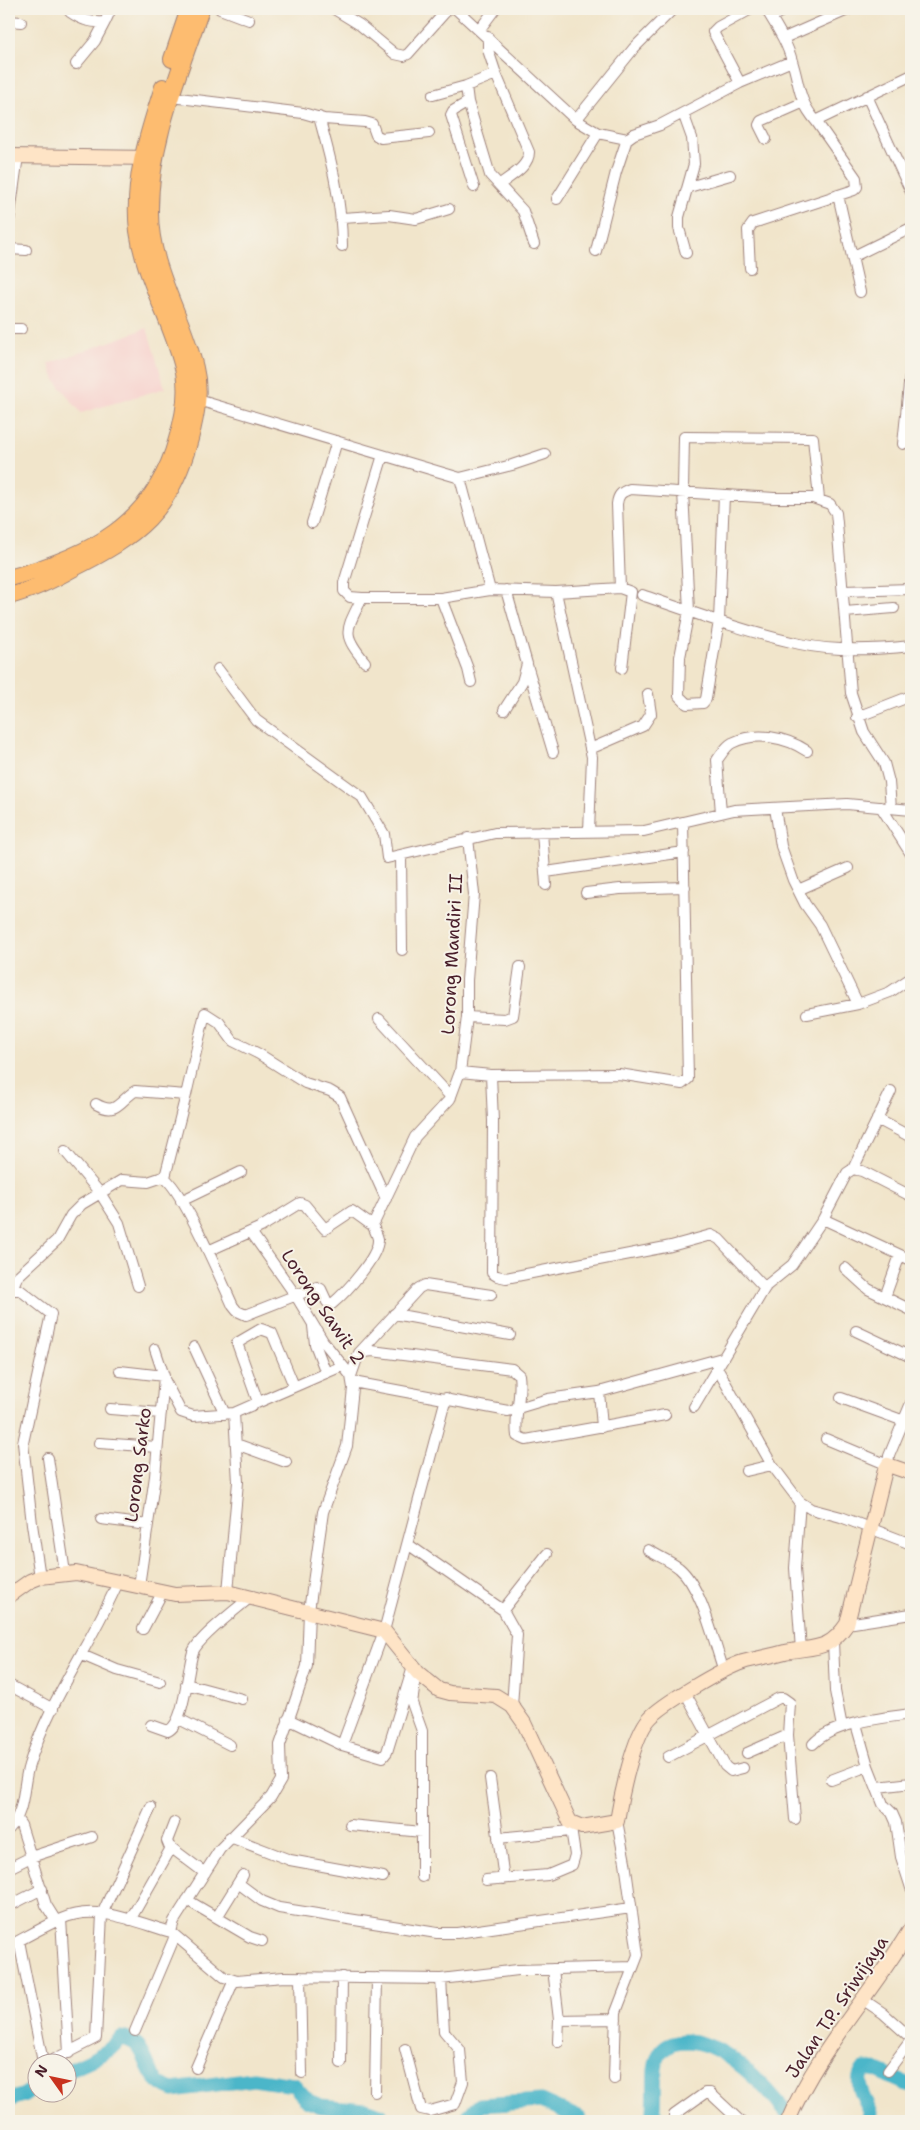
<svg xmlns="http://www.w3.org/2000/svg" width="920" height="2130" font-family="'Shantell Sans',sans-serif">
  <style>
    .built { fill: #f7d0cc }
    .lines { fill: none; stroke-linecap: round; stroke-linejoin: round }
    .river { stroke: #4cb6c9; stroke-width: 15 }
    .street-casing { stroke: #9e827b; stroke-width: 12 }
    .secondary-casing { stroke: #9e827b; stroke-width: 16 }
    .primary-casing { stroke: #9e827b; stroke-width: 18 }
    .street { stroke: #fff; stroke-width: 10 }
    .secondary { stroke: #fee4c6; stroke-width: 14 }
    .primary { stroke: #fdbc70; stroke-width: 16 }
    .labels { text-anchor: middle; stroke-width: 4; stroke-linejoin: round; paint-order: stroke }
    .street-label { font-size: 18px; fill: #4a1f2b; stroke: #f7f3e8 }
  </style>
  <rect width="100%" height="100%" fill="#f7f3e8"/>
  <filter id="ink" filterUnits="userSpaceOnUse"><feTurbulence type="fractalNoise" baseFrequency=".02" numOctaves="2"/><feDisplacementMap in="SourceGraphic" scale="10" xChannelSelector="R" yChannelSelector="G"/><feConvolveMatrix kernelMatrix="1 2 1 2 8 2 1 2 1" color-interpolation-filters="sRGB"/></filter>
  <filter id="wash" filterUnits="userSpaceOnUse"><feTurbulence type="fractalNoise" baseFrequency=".0096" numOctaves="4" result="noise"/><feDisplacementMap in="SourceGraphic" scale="20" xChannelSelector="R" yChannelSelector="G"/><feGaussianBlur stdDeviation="1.12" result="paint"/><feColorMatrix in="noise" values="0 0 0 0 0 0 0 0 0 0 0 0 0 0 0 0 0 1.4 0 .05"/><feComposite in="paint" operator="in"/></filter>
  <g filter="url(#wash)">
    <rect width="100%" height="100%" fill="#f1e5cb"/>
    <path class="built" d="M147 328 165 388 81 413 55 380 49 364Z"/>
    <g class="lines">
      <path class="river" d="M68 2071 90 2061 110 2049 121 2038C154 2042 137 2077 173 2090L253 2079 294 2085 308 2101 321 2106 365 2110 380 2115 385 2121
        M9 2100 24 2095 38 2086
        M467 2121 469 2115 480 2105 541 2101 579 2118 580 2121
        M652 2121C659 2099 648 2070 662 2050 668 2043 678 2041 686 2041 727 2042 770 2091 793 2121
        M867 2121 871 2113C864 2098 853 2083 864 2069H873L911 2086"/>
    </g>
  </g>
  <g filter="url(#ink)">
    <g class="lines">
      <g class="street-casing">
        <path id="street" d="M220 9 249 20
          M334 9 360 25 395 54 404 56 408 54 448 9
          M456 9 576 120 598 133 627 139 634 134 660 125 740 83 792 61
          M766 9C776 26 787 42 792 61 800 86 798 100 816 121L910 76
          M70 12C82 20 90 23 105 22L111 9
          M771 17 786 9
          M9 21 21 22
          M480 29 495 9
          M784 38 850 9
          M76 64 95 41 105 22
          M496 74 529 152C529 167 510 176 499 185
          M740 83 713 32 718 27 751 9
          M466 86 468 102 490 175 523 211 534 244
          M433 95 466 86 496 74 488 50V37
          M867 96 911 192
          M171 97 303 113 324 119 365 122 372 124 376 135 381 138 429 133
          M468 102 453 111 451 115 474 187
          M683 113 692 138 694 164 679 217V228L686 253
          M319 117C331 160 342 201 342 246
          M576 120 634 48 673 9
          M766 139 759 125 761 121 802 103
          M689 187 730 175
          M838 195 860 292
          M557 199 598 133
          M342 218 389 215 416 219 449 209
          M9 221 17 163
          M9 249 26 250
          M596 251 616 172 627 139
          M852 257 911 228
          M750 268 748 230 753 223 854 190 857 187 856 178 816 121
          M9 329H21
          M198 400 460 478 490 590 556 592 620 588 631 592 622 668
          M903 444 911 365
          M383 455 344 583V591L350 597 362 598H441L490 590
          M460 478 512 465 545 454
          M724 495 719 621 706 699 703 703 687 704 679 696 680 657 689 611 683 491 684 437 813 438 819 499
          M312 523 337 441
          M620 588 617 504C618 495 621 492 630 489L774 498H813L830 504 836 513 837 523 851 693 864 732 884 763 889 782 891 808
          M844 591 911 589
          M556 592 592 757 589 831
          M642 595C694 613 746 632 800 644 836 652 875 650 911 646
          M362 598C346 631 341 633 365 662
          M441 598 468 669 471 682
          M845 612 894 608
          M527 665 553 752
          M218 669 256 720 362 797 384 834 387 858 495 833 644 831 734 810 847 804 911 810
          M504 710 522 682 527 664 506 590
          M857 717 911 696
          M590 749 643 726 651 714 648 694
          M881 807 911 854
          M775 808 781 846 793 880 805 904 820 925 858 1004 890 992 911 978
          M721 813 717 760C721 755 726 746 732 743 756 731 786 737 807 751
          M542 832 546 885
          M401 855 402 950
          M546 872 684 852
          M798 890 848 868
          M586 893 620 889 685 887
          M807 1014 858 1004
          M467 1017 505 1019 513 1016 520 967
          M379 1019 451 1097
          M460 1072 491 1075 619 1074 682 1084 688 1079 683 822
          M491 1075 493 1121 492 1273 497 1276 506 1278 671 1246 711 1235 719 1239 765 1288
          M186 1095 205 1013 219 1022 233 1041 259 1054 305 1083 330 1091 340 1097 386 1199
          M96 1104C117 1116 119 1101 135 1091L186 1095 165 1177
          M877 1119 911 1137
          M65 1151 100 1193 119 1223 138 1286
          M853 1169 891 1091
          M181 1201 241 1172
          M823 1219 911 1260
          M251 1232 296 1296 323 1341 351 1376 353 1388 347 1446 323 1512 309 1611 307 1666 280 1745 281 1780 271 1797 220 1849 174 1921 171 1932 224 1977 237 1981 284 1977 441 1979 518 1970 633 1967
          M208 1251 261 1227 300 1203 305 1205 325 1229 352 1211 370 1224 375 1221 415 1137 450 1099 460 1072 467 1017V980L474 894 468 838
          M845 1268 868 1289 911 1310
          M12 1289 17 1277 57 1240 71 1215 82 1204 122 1180 148 1182 163 1177C182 1187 222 1282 233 1306L237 1311 246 1315 317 1287 321 1289 327 1302 332 1304C345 1293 379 1257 378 1239 377 1234 374 1229 372 1224
          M9 1290H20L51 1314 23 1443 32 1524 40 1577
          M885 1297 900 1255
          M394 1314 510 1335
          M313 1326 315 1344 326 1373
          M856 1331 911 1357
          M194 1347 225 1414
          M359 1353 419 1288 425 1285 491 1295
          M717 1368 772 1465
          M120 1371 164 1376
          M351 1376 359 1353 372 1351 512 1369 519 1375C522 1395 514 1415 517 1436L526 1440 665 1415
          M164 1379 181 1412 193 1416 234 1413 342 1366
          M353 1382 508 1411 548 1399 599 1392 722 1358
          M599 1392 602 1427
          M841 1398 904 1421
          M258 1402 237 1343 261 1329 272 1333 294 1386
          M694 1407 766 1286 792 1265 823 1219 847 1173 853 1169 862 1171 911 1196
          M110 1409 161 1413
          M826 1439 888 1465 889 1456 911 1403
          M99 1443 157 1447
          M236 1444 286 1462
          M48 1458 65 1573
          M746 1471 772 1465 800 1502 811 1509 841 1517 911 1544
          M800 1502 795 1568 801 1650
          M101 1519 148 1525
          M409 1545 503 1610
          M648 1550C658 1556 670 1561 679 1568 702 1587 714 1643 724 1671
          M139 1586 155 1476 163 1389 164 1376 155 1349
          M228 1592 238 1482 234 1413
          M847 1624 911 1614
          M143 1629 163 1591
          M833 1641 835 1691 842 1727
          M82 1655 117 1670 160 1682
          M413 1667 387 1752 383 1757 342 1745 384 1631 446 1398
          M415 1683 412 1703 422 1731V1877
          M186 1684 242 1699
          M9 1685 53 1709
          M686 1694 725 1766 731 1771 743 1768
          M512 1706 517 1635 503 1610 547 1554
          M179 1719 230 1745
          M288 1719 342 1745
          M856 1724 868 1766 883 1804 892 1813 896 1822 901 1857 911 1888
          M151 1725 168 1731C185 1723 187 1670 193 1652 198 1638 239 1607 252 1596
          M813 1744C833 1722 883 1718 911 1714
          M747 1753 788 1735
          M668 1757 779 1698H783L790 1703 788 1735 795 1819
          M490 1778 504 1879
          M831 1780 868 1766
          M878 1787 911 1783
          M17 1819 21 1825 46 1905 56 1921
          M174 1823 167 1841 169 1846 205 1873
          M350 1825 422 1832
          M9 1829C26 1811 22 1787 29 1765 49 1700 92 1643 119 1580
          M230 1837 290 1860 383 1877
          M498 1838 571 1831
          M9 1868 31 1857 92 1837
          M486 1880 548 1875 572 1865 575 1855 570 1822
          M238 1883 262 1901 279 1908 437 1933H457L631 1908
          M187 1900 250 1937 262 1941
          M9 1906 42 1889
          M217 1917 243 1875
          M61 1919 69 2053
          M130 1920 171 1848
          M19 1941 43 2062
          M9 1946C26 1937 43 1927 61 1919 96 1903 136 1922 171 1932
          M553 1969 559 2020 558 2042
          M300 1977 302 2073
          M862 1999 883 2013 911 2038
          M559 2020 616 2019
          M135 2031 175 1936
          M405 2049 421 2109 430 2111 455 2104 463 2082 460 2050 444 2031 441 1979
          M49 2062 96 2038 102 1914 151 1807
          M341 2063 342 1977
          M196 2068 234 1980
          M888 2071 911 2040
          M614 2079 616 2012 638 1955 625 1862 617 1821
          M375 2092 377 1978
          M674 2115 705 2093H710L740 2121"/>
      </g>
      <g class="secondary-casing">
        <path id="secondary" d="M9 156 153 158
          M9 1596 30 1581 40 1577 76 1573 175 1594 228 1592 384 1631 418 1673 439 1690 450 1693 496 1696 512 1706 524 1723 570 1822 582 1827 617 1821C621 1797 633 1737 649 1719 662 1704 724 1668 743 1662 757 1658 771 1656 785 1652 814 1646 828 1652 847 1624L885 1470 888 1465 911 1473
          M788 2121C818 2049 872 1994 911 1928"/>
      </g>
      <g class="primary-casing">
        <path id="primary" d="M172 59 189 9
          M9 578C89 556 154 525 177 439 184 417 188 395 184 372 174 324 145 281 138 231 132 181 148 134 163 87
          M9 596C33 590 53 580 74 568 138 536 171 511 190 439 196 416 201 392 195 368 183 316 150 268 150 213 149 143 179 74 201 9"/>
      </g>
      <use href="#street" class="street"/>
      <use href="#secondary" class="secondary"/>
      <use href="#primary" class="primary"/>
    </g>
  </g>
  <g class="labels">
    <g class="street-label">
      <text transform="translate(452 954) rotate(-87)" y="6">Lorong Mandiri II</text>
      <text transform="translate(323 1307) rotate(56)" y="6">Lorong Sawit 2</text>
      <text transform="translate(138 1465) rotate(-83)" y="6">Lorong Sarko</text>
      <text transform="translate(837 2007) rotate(-56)" y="6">Jalan T.P. Sriwijaya</text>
    </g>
  </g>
  <rect width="920" height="2130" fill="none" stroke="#f7f3e8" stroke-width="30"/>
  <g transform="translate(52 2078) rotate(303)"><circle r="24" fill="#f7f3e8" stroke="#b29e9c"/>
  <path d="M0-4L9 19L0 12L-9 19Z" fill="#c8321e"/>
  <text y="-8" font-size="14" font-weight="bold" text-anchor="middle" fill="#4a1f2b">N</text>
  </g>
</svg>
